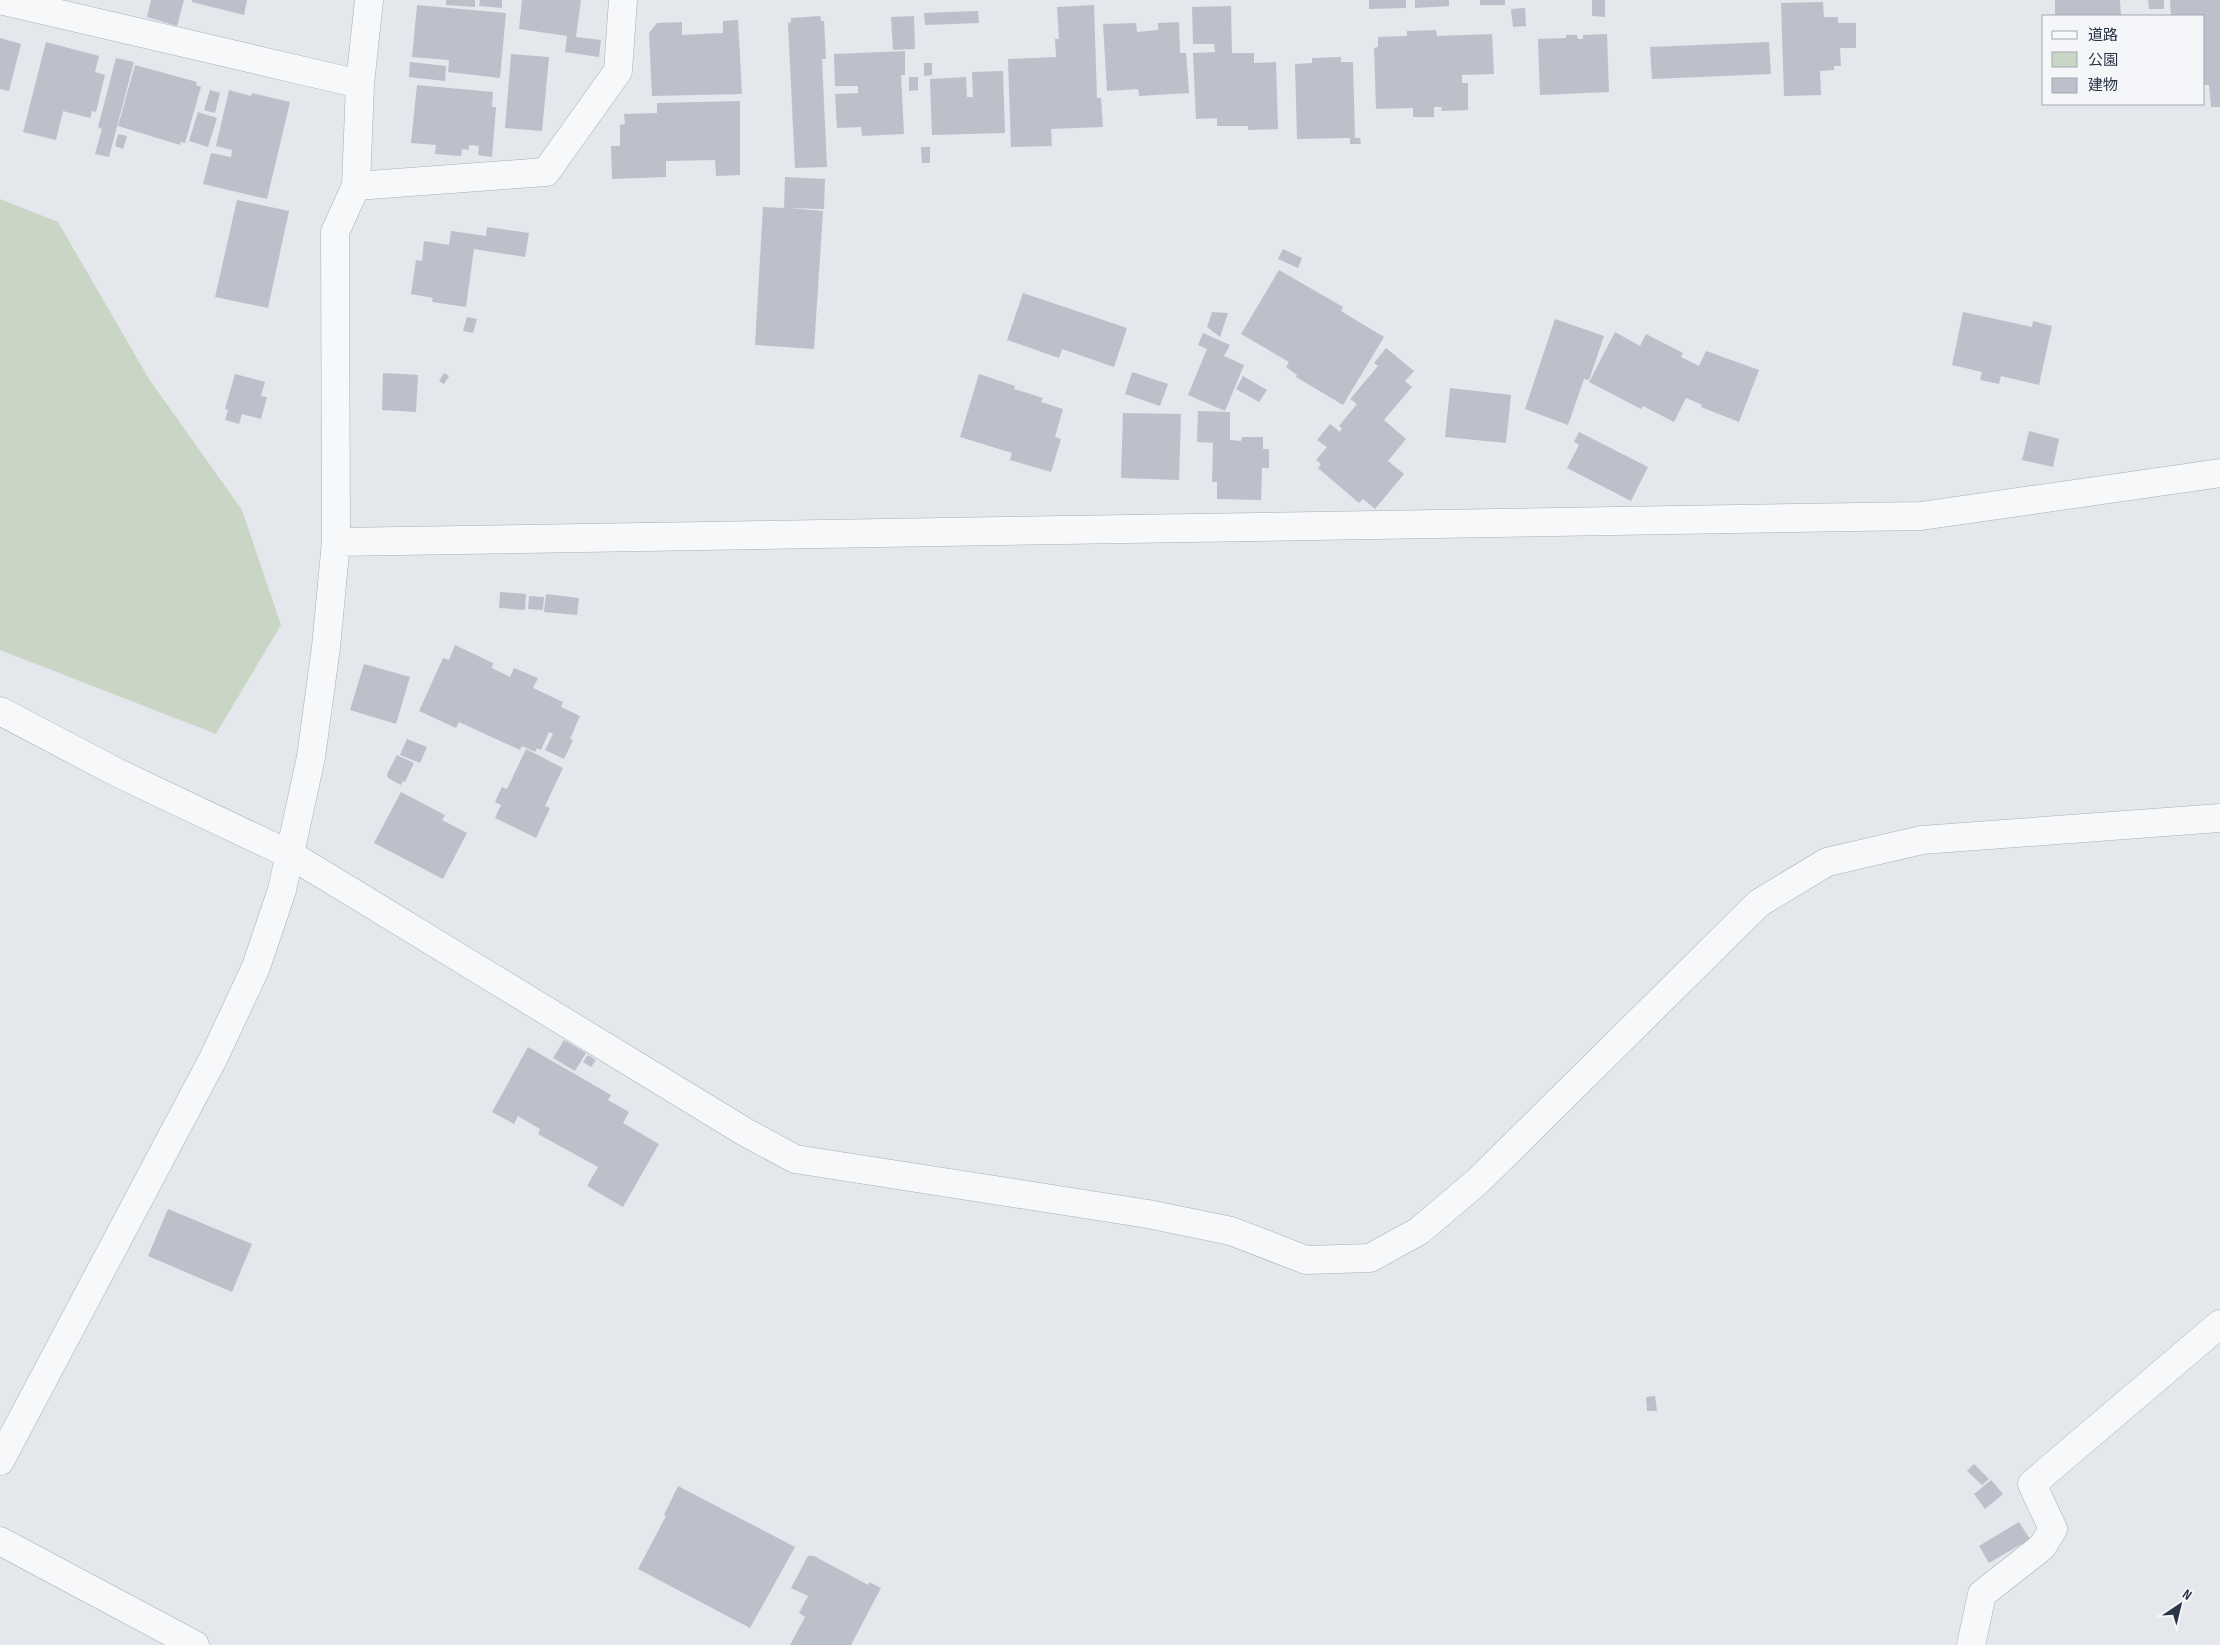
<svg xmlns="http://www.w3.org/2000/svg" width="2220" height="1645" font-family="'Sofia Sans Condensed','Noto Sans JP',sans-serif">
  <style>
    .green { fill: #c9d6c5 }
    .building { fill: #bbc0ca }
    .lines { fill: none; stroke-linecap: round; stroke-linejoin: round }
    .street-casing { stroke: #a9aeb7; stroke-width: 29 }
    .street { stroke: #f7f8fa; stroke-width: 28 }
  </style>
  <rect width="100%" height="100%" fill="#e4e7ec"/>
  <path class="green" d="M0 199 58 222 149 379 242 510 281 625 216 734 0 650Z"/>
  <path class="building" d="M151 0H184L177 26 147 17Z
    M192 0H247L244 15 192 2Z
    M446 0H475V7L446 5Z
    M480 0H502V8L479 6Z
    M522 0H581L576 37 601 40 599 57 565 52 567 36 519 29Z
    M1369 0H1406V8L1369 9Z
    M1415 0H1449V6L1415 8Z
    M1480 0H1505V5H1480Z
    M1592 0H1605V17L1592 16Z
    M2055 0H2120L2121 16H2055Z
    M2148 0H2164V9H2149Z
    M2170 0H2220V107H2211L2209 85H2204V16H2171Z
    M1823 2 1824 17H1838V23H1856V48H1840L1841 66H1834V70L1820 71 1821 95 1784 96 1781 3Z
    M417 5 506 13 500 78 448 72 449 60 412 57Z
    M1094 5 1097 98H1101L1103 127 1051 129 1052 146 1011 147 1008 59 1056 57 1055 39H1059L1057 7Z
    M1231 6 1232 53H1254V63L1276 62 1278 129 1248 130V126H1217V118L1196 119 1193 53 1215 52 1214 44H1193L1192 7Z
    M1525 8 1526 26 1513 27 1511 9Z
    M978 11 979 23 925 25 924 13Z
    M820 16 821 21H824L826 59H822L827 167 795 168 788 23 791 22V18Z
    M914 16 915 49 893 50 891 17Z
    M738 20 742 94 652 96 649 33 657 23 682 22V35L723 33V21Z
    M1179 22 1180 53H1186L1189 93 1139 96 1138 89 1107 91 1103 24 1136 23 1137 32 1158 30V23Z
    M1436 30 1437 36 1492 34 1494 74 1462 75V83H1468V110L1441 111 1442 107H1434V117H1413V108L1376 109 1374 48 1378 47V37L1407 36V31Z
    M1607 34 1609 92 1540 95 1538 39 1566 38V35H1577L1578 39H1583V35Z
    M0 38 21 44 9 91 0 89Z
    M46 42 99 56 95 72 105 75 96 112 92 111 90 118 63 111 56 140 23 132Z
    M1769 42 1771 74 1652 79 1650 47Z
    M905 51V75H901L904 134 862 136 861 127 837 128 835 94 858 93V86H835L834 54Z
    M511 54 549 57 542 131 505 128Z
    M1341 57V62H1353L1355 138H1360L1361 144H1350V138L1297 139 1295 64 1312 63V58Z
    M116 58 134 62 109 157 95 154 102 129 98 127Z
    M410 62 446 66 445 81 409 77Z
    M924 63H932V75L924 76Z
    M135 65 197 82 196 85 201 87 185 143 181 142 180 145 118 126Z
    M1003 71 1005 133 932 135 930 79 966 77 967 97H973L972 72Z
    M909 77H918V90L909 91Z
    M417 85 493 92 492 107H496L492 157 478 155 479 146 469 145V150L462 149 461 156 435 154 436 145 411 143Z
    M210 90 220 93 215 113 204 110Z
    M229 90 251 96 252 93 290 102 267 199 203 184 211 153 231 157 232 150 216 146Z
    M740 101V175L716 176 715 160 666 161V177L612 179 611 146H620V125L625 124 624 114 657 113V103Z
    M198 112 217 118 208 147 189 141Z
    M118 134 127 136 123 149 115 146Z
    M921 147H930V163H922Z
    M785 177 825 179 824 209 788 208 823 211 814 349 755 345 763 207 784 208Z
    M237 200 289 211 268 308 215 297Z
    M487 227 529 233 525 257 474 249 466 307 432 302 433 298 411 294 416 260 422 261 424 241 449 245 451 231 486 236Z
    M1283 249 1302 258 1298 268 1278 259Z
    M1279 270 1343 307 1341 311 1384 337 1343 405 1296 377 1297 375 1286 367 1289 362 1241 334Z
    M1023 293 1127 328 1114 367 1062 349 1059 358 1007 340Z
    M1212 312 1228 313 1220 337 1207 327Z
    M1963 312 2032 327 2033 321 2052 326 2039 385 2001 376 1999 384 1980 380 1982 372 1952 365Z
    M467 317 477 319 473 333 463 331Z
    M1555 319 1604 336 1589 380 1584 379 1568 425 1525 409Z
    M1615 332 1640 346 1646 334 1683 353 1681 357 1699 366 1706 351 1759 370 1739 422 1701 407 1702 405 1686 398 1674 422 1643 406 1641 409 1589 382Z
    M1203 333 1230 345 1224 356 1244 365 1225 411 1188 395 1207 349 1198 345Z
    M1386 348 1414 371 1405 381 1412 387 1384 420 1406 439 1388 461 1404 474 1375 509 1363 499 1359 503 1318 468 1321 464 1316 460 1327 447 1317 440 1330 424 1340 432 1342 428 1339 426 1357 404 1350 399 1378 366 1374 363Z
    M1132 372 1168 384 1160 406 1125 394Z
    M383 373 418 375 416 412 382 410Z
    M444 373 449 376 444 384 439 381Z
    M235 374 265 382 261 396 267 397 261 419 242 414 239 424 225 420 228 410 225 409Z
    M979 374 1015 386 1014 389 1043 398 1041 402 1063 409 1055 437 1061 439 1051 472 1010 460 1012 453 960 437Z
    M1243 376 1267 390 1259 402 1236 389Z
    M1450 388 1511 395 1506 443 1445 437Z
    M1198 411 1230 412V440L1241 441 1242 437H1263V449H1269V468H1262L1261 500 1217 499V482H1212L1213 443 1197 442Z
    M1123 413 1181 414 1179 480 1121 478Z
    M2029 431 2059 439 2053 467 2022 460Z
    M1579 432 1648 467 1631 501 1567 468 1579 445 1574 442Z
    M500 592 526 594 525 610 499 608Z
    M546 594 579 598 577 615 544 612Z
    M529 596 544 597 543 610 528 609Z
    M455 645 493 663 492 668 510 677 514 668 538 678 533 688 563 702 561 707 580 716 570 739 573 740 564 759 545 750 553 734 549 732 541 750 537 748 535 752 522 746 520 750 459 722 456 728 419 711 443 658 449 660Z
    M364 664 410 677 396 724 350 710Z
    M407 739 427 747 420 763 400 755Z
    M526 749 563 768 545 806 550 808 536 838 495 818 501 805 495 802 502 787 507 789Z
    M397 755 414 763 405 782 403 781 401 785 388 778 387 774Z
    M401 792 445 815 442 820 467 833 443 879 374 843Z
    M564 1040 586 1053 575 1071 553 1058Z
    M528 1047 611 1095 608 1100 629 1112 623 1123 659 1144 623 1207 587 1186 598 1167 538 1134 540 1129 518 1116 514 1124 492 1112Z
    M588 1055 596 1060 591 1067 583 1062Z
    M168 1209 252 1244 232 1292 148 1256Z
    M1655 1396 1657 1411H1647L1646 1397Z
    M1974 1464 1989 1479 1982 1485 1967 1471Z
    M1991 1480 2003 1494 1985 1509 1974 1494Z
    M678 1486 795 1547 750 1628 638 1569 666 1516 664 1515Z
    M2019 1522 2030 1539 1989 1563 1979 1546Z
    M808 1556H814L868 1585 869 1582 881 1588 851 1645H790L805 1617 799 1613 808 1596 791 1588Z"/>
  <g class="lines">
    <g class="street-casing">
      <path id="street" d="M0 0 360 84
        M356 186 546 172 618 71 623 0
        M336 542 1921 516 2220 473
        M0 711 118 773 291 855 745 1132 795 1159 1148 1214 1231 1231 1306 1260 1370 1258 1419 1231 1478 1181 1759 903 1827 862 1922 840 2220 818
        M0 1461 214 1057 256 967 282 890 311 757 326 647 336 542 335 232 356 186 360 84 369 0
        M0 1541 195 1645
        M1971 1645 1982 1594 2042 1547 2053 1529 2032 1484 2220 1324"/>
    </g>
    <use href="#street" class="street"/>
  </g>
  <rect x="2042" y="15" width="162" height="90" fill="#f4f6f9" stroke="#a4a8b1"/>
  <rect x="2052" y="31" width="25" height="8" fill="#f7f8fa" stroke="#a4a8b1"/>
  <text x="2088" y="40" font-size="15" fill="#2b3445">道路</text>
  <rect x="2052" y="52" width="25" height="15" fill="#c9d6c5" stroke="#a4a8b1"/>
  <text x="2088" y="65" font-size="15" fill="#2b3445">公園</text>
  <rect x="2052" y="78" width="25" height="15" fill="#bbc0ca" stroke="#a4a8b1"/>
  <text x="2088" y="90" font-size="15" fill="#2b3445">建物</text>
  <g transform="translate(2180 1605) rotate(35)" stroke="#f4f6f9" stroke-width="4" paint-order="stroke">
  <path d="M0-4L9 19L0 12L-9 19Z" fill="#2b3445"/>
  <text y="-8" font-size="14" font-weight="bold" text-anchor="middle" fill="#2b3445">N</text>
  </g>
</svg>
